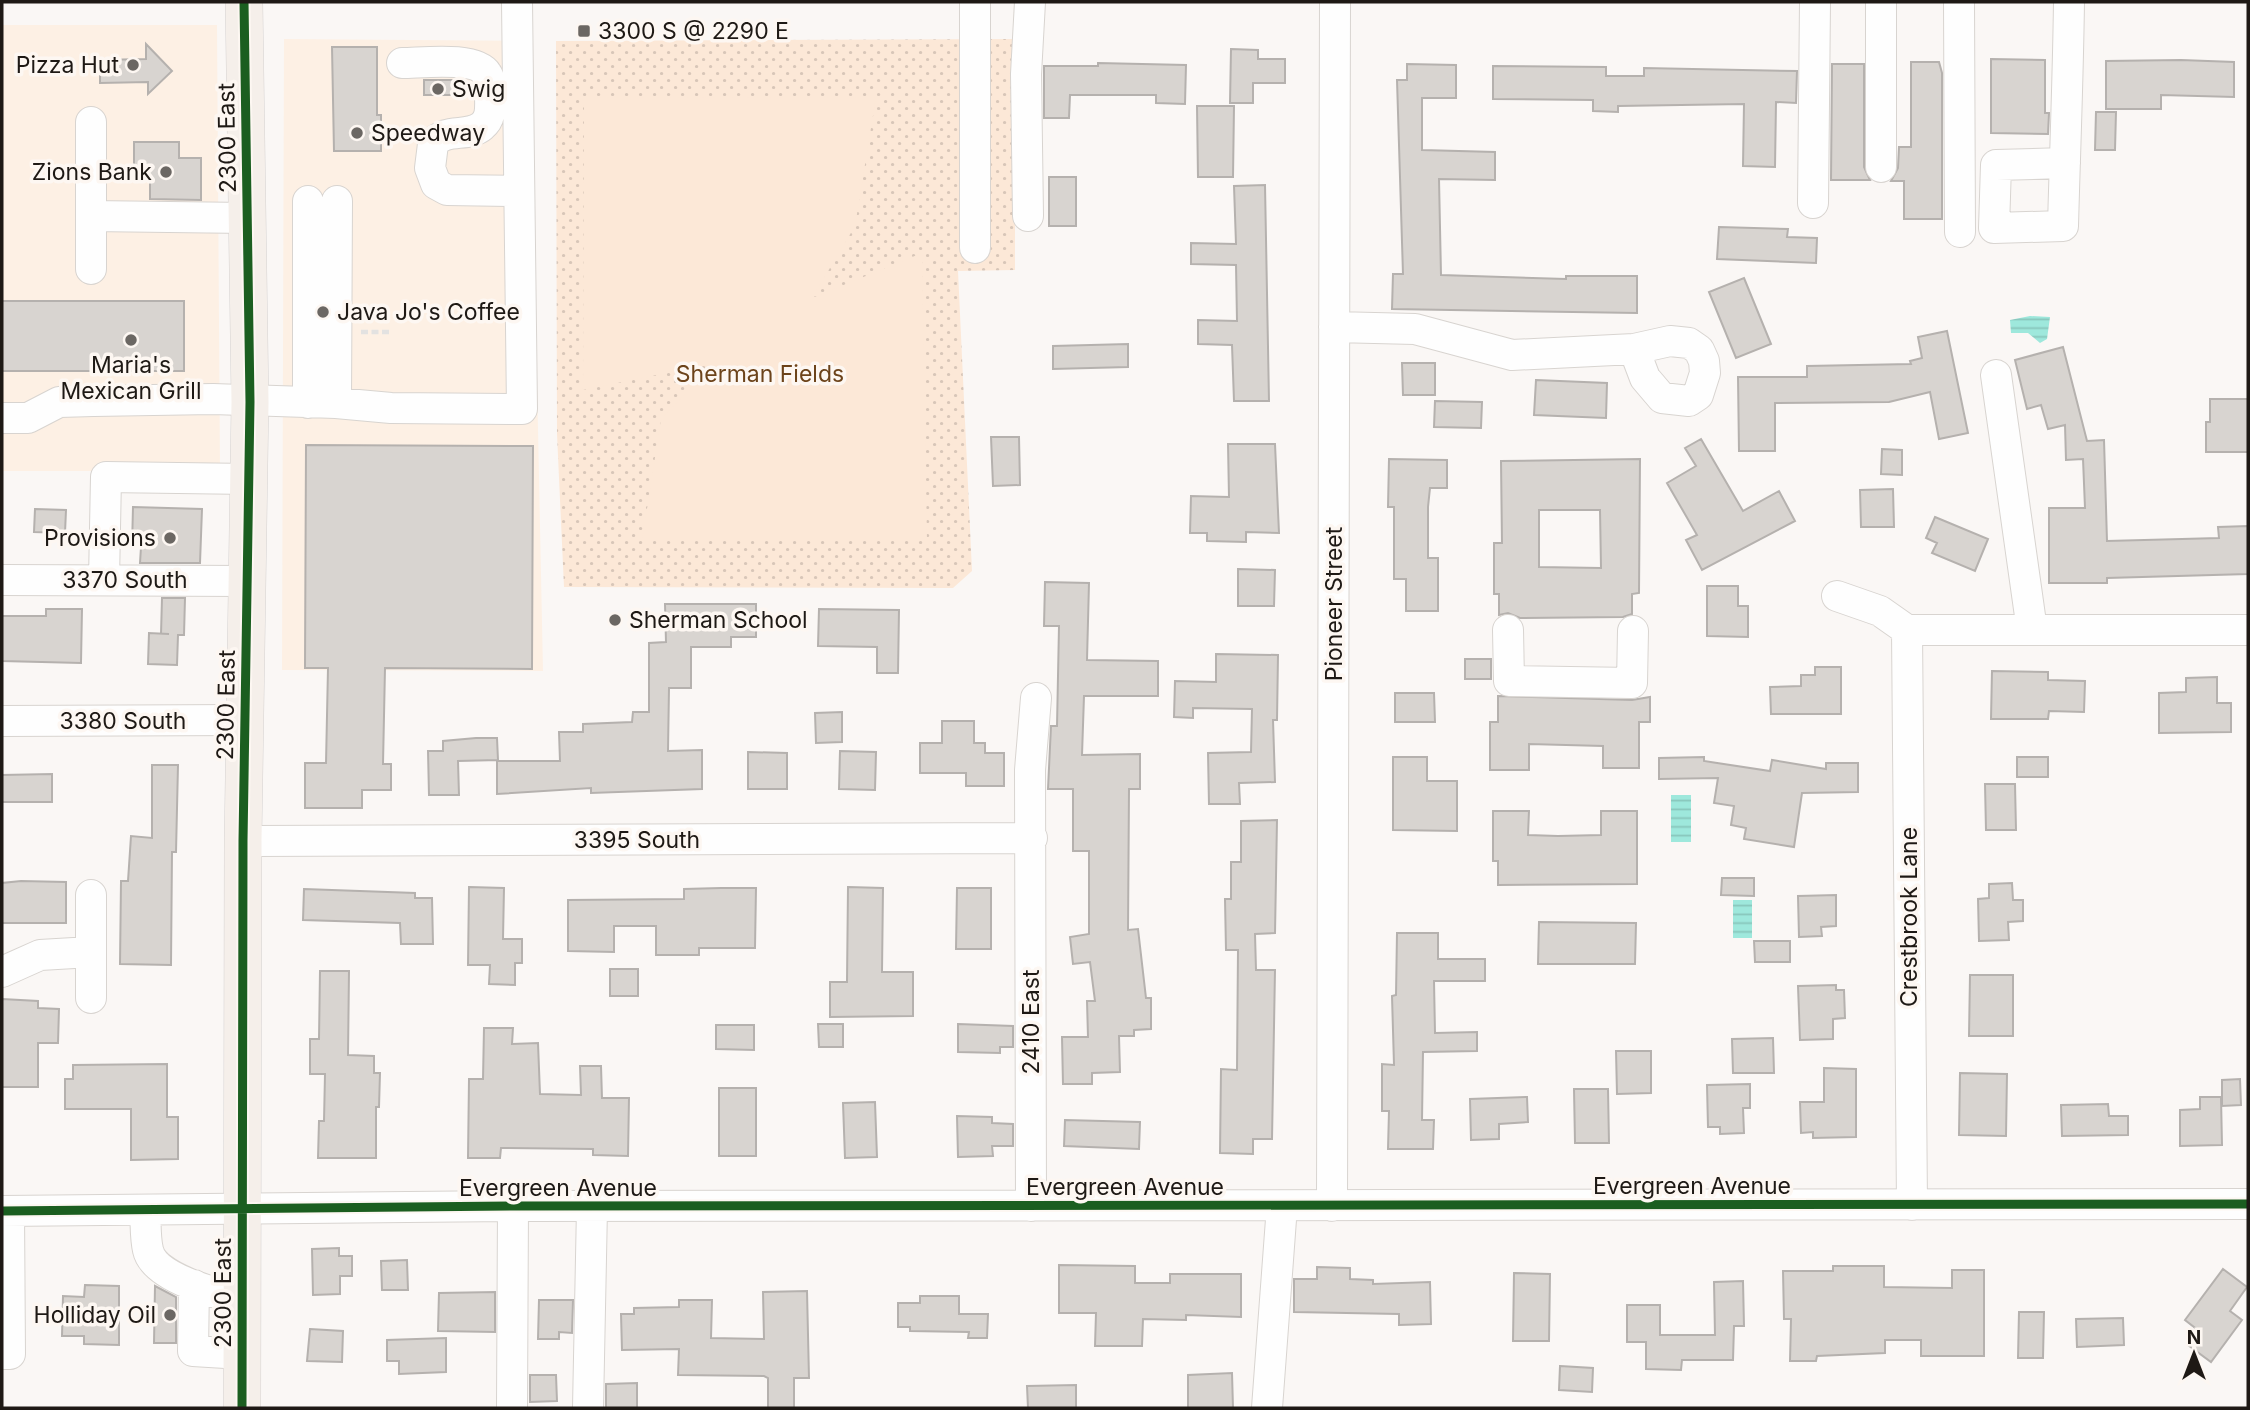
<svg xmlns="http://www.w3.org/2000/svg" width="2250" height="1410" font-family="Inter,sans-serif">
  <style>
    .built { fill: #fdf0e4 }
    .grass { fill: url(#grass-dots) }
    .pitch { fill: #fce8d7 }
    .water { fill: url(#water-rules) }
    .building { fill: #d8d4d0; stroke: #b5b1ae; stroke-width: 2; fill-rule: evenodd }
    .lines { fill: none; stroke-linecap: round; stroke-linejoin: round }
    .minor-casing { stroke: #d8d4d0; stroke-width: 32 }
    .major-casing { stroke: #d5d2d1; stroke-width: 38 }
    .path { stroke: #e3e2e1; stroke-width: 4.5; stroke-dasharray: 7 3.5; stroke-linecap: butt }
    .minor { stroke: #fefefe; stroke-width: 30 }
    .major { stroke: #f5efea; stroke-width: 37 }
    .cycleway-casing { stroke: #fdf7f2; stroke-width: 13 }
    .cycleway { stroke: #1b5e20; stroke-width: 9 }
    .poi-dot { fill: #6b6763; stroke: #fdf7f2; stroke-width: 2.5 }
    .labels { text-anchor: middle; stroke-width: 7; stroke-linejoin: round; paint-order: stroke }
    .poi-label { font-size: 23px; fill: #1e1915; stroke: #fdf7f2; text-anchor: start }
    .street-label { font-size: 23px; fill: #1e1915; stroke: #fdf7f2 }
    .park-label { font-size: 23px; fill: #6c431a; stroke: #fdf7f2 }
  </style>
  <defs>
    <pattern id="grass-dots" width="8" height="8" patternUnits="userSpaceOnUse" patternTransform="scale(1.75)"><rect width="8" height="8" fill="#fce8d7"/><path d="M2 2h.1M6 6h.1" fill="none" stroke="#d8c6b8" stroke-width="1.8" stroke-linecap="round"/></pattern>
    <pattern id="water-rules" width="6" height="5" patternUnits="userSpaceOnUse" patternTransform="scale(1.75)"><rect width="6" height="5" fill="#9ee8dc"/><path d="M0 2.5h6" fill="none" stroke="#88c6bc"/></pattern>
  </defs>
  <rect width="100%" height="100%" fill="#faf7f5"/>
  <path class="built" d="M2 25H217L220 471H2Z
    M284 39 530 41 543 671 282 670Z"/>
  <path class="grass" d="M1015 39V270L958 271 972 571 953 588 564 587 557 434 556 41Z"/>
  <path class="pitch" d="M876 97 855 226 812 298 922 253 927 541H642L661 419 715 363 583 390 584 98Z"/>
  <path class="water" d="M2030 316 2050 317 2047 339 2040 343 2028 333H2011L2010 320Z
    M1671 795H1691V842H1671Z
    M1733 900H1752V938H1733Z"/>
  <path class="building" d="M146 44 172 71 148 94V82L100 83V60L146 59Z
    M332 47H377V115H381V151H334Z
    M1231 49 1258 50V59H1285V83H1253V103H1230Z
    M1991 59 2045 60V113H2049L2048 134 1991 133Z
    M2181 60 2234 62V97L2161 95V109H2106V61Z
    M1911 62H1939L1942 73V219H1904V181H1891L1898 168 1899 147H1911Z
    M1098 63 1186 65 1185 104 1156 103V95H1070L1069 118H1044V66H1098Z
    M1407 64 1456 65V98H1422V150L1495 152V180L1439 179 1441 275 1566 279V276H1637V313L1392 309 1393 274H1403L1397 80H1407Z
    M1832 64H1864V167L1870 180H1831Z
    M1493 66 1606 67V76H1644V68L1797 71 1796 103 1776 102 1775 167 1743 166 1744 104 1618 106V112L1593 111V100L1493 99Z
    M424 80H453V95H424Z
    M1197 106H1234L1233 177H1198Z
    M2096 112H2116L2115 150H2095Z
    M134 142H179V158H201V200L150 199V178H134Z
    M1049 177H1076V226H1049Z
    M1265 185 1269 401H1234L1232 345 1198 344V320L1237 321 1236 265 1191 264V243L1236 244 1234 186Z
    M1719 227 1788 229 1787 237 1817 238 1816 263 1717 259Z
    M1744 278 1771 344 1736 358 1709 292Z
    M2 301H184V371H2Z
    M1947 331 1968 433 1939 439 1930 392 1889 402 1775 403V451H1739L1738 377H1807V366L1911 364 1910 361 1922 358 1918 337Z
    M1128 344V367L1053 369V346Z
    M2063 347 2087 441 2104 440 2107 541 2219 538 2218 527 2248 526V574L2107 578V583H2049V508H2085L2083 459 2066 460 2065 425 2048 429 2041 405 2027 409 2015 360Z
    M1402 363H1435V395H1403Z
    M1536 380 1607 383 1606 418 1534 415Z
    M2210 399H2248V452H2206V422H2210Z
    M1435 401 1482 402 1481 428 1434 427Z
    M991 437H1019L1020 485 993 486Z
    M1701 439 1743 511 1779 491 1795 521 1702 570 1686 540 1697 535 1667 483 1696 466 1685 448Z
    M1228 444H1275L1279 533 1246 532V542L1207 541V533H1190L1191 496 1229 497Z
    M306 445 533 446 532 669 385 668 383 764H391V790H362V808H305V763H326L328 668H305Z
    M1882 449 1902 450V475L1881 474Z
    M1389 459 1447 460V488H1430L1428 507V558H1438V611H1406V579H1394V507H1388Z
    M1640 459 1639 593 1632 594V614L1623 617 1520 618 1508 613 1499 615V594H1494V543H1502L1501 461ZM1539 510H1600L1601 568 1539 567Z
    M1893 489 1894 527H1861L1860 490Z
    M133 507 202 509 200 563H140L141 547H132Z
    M35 509 66 510 65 533 34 532Z
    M1935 517 1988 539 1975 571 1932 553 1937 543 1926 538Z
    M1238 569 1275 570 1274 606H1238Z
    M1045 582 1089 583 1087 660 1158 661V696H1084L1082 755 1140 754V789H1129L1128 930 1138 929 1146 998H1151V1029L1134 1030V1036H1119L1120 1072 1092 1073V1084H1063L1062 1037H1088L1087 1001H1095L1090 962 1073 964 1070 937 1089 934V851H1073V789H1048L1051 726H1057L1059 626H1044Z
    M1707 586H1738V606H1748V637L1707 636Z
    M162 598H185L184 635H178L177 665 148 664 149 633 169 634H161Z
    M665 604H756V637H731V647H691V688H669L668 751 702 750V789L591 793V788L497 794V761H560L559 732H583V724L632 722 633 712H649V643L666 642Z
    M46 609H82L81 663 2 661V616H46Z
    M819 609 899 610 898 673H877V647L818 646Z
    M1216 654 1278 655 1277 720H1273L1275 782 1239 783 1240 804H1209L1208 753 1251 752 1252 709 1193 708V718L1174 717 1175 681 1216 682Z
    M1465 659H1491V679H1465Z
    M1815 667H1841V714H1771L1770 687 1801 686V675H1815Z
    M1992 671 2048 672V680L2085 681 2084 712 2049 711 2048 719H1991Z
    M2217 677V703H2231V732L2159 733V693L2186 692V678Z
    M1395 693H1434L1435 722H1395Z
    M1498 696 1632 700 1650 697V722H1639V768H1603V746L1529 744V770H1490V722H1498Z
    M842 712V742L816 743 815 713Z
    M942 721H974V743H985V753H1004V786H966V773H920V743H942Z
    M476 738H497L498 760 458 761 459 795H429L428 751H443V741Z
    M840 751 876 752 875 790 839 789Z
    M748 752 787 753V789H748Z
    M1393 757H1427V781H1457V831L1393 830Z
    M1704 757V761L1770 771 1772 760 1826 769V763H1858V792L1802 793 1794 847 1744 839 1746 828 1731 825 1734 806 1714 803 1718 778 1659 779V758Z
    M2017 757H2048V777H2017Z
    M152 765H178L176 852H172L171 965 120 964 121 881H128L131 836 152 838Z
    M52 774V802H2V775Z
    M1985 784H2015L2016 830H1986Z
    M1493 811H1529L1528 835 1558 836 1601 835V811H1637V884L1498 885V861H1493Z
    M1277 820 1275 933 1255 934 1256 970H1275L1272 1139H1253V1154L1220 1153 1221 1069 1237 1070 1238 950H1226L1225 899H1231V862H1241V821Z
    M1722 878H1754V896L1721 895Z
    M21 881 66 882V923H2V883Z
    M2012 883 2013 900H2023V921L2008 922 2009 940 1979 941 1978 899 1989 898V884Z
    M469 887 504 888 503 939H522V963H515V985L489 984 490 965H468Z
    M848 887 883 888 882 972H913V1016L830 1017V982H847Z
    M721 888H756L755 948H699V955H656V926H614V952L568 951V900L684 899V889Z
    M957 888H991V949H956Z
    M304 889 415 893V898H432L433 944H401L400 923 303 920Z
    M1836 895V926L1821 927 1822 936 1799 937 1798 896Z
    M1539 922 1636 923 1635 964H1538Z
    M1397 933H1438V959H1485V981H1434L1435 1033 1477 1032V1051L1423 1052 1422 1120H1434L1433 1149H1388L1389 1111H1382V1064L1394 1065 1392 996 1396 995Z
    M1754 941H1790V962H1755Z
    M610 969H638V996H610Z
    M320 971H349L348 1055 374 1056V1073H380L379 1107H376V1158H318L319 1121H324L325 1074H310V1039H319Z
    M1970 975H2013V1036H1969Z
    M1836 985V990H1844L1845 1018 1833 1019V1039L1800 1040 1798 986Z
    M2 999 38 1001V1008L59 1009 58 1043H38V1087H2Z
    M818 1024H843V1047H819Z
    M958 1024 1013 1026V1047H1000V1053L958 1052Z
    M716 1025H754V1050L716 1049Z
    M484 1028H513L512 1044 538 1043 540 1094 581 1095 580 1066H601L602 1098H629L628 1156 593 1155V1149L501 1148 500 1158H468L469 1079H483Z
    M1773 1038 1774 1073H1733L1732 1039Z
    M1616 1051H1651V1093L1617 1094Z
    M167 1064V1117H178V1159L131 1160V1109H65V1079H73V1065Z
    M1824 1068 1856 1069V1137L1813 1138V1132L1801 1133 1800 1102H1824Z
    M1960 1073 2007 1074 2006 1136 1959 1135Z
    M2240 1079 2241 1105 2222 1106V1080Z
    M1750 1084V1108H1743L1744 1133 1720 1134V1127H1708L1707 1085Z
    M719 1088H756V1156H719Z
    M1574 1089H1608L1609 1143H1575Z
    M1527 1097 1528 1122 1499 1124V1139L1471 1140 1470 1099Z
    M2200 1097H2221L2222 1145 2180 1146V1110L2200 1109Z
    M875 1102 877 1157 845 1158 843 1103Z
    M2108 1104 2109 1116H2128V1135L2062 1136 2061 1105Z
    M957 1116 992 1117V1123L1013 1124V1146H992L993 1156 958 1157Z
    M1065 1120 1140 1122 1139 1149 1064 1146Z
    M339 1248V1256H352V1276H340V1294L313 1295 312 1249Z
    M407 1260 408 1290H382L381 1261Z
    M1059 1265 1135 1266V1283H1170V1274H1241V1317L1186 1315V1320L1143 1319 1142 1346H1095L1096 1313H1059Z
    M1833 1266H1884V1287L1952 1288V1270H1984V1356H1921V1340H1885V1353L1817 1356 1816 1361H1790L1791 1319H1784L1783 1271H1833Z
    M1317 1267 1350 1268V1279L1373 1280V1284L1430 1282 1431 1324 1399 1325V1314L1294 1312V1279H1317Z
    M2223 1269 2247 1287 2230 1311 2242 1320 2211 1362 2188 1345 2199 1331 2185 1320Z
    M1514 1273 1550 1274 1549 1341H1513Z
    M1743 1281 1744 1326H1734L1733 1360H1682L1681 1370 1646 1369V1342H1627V1305H1660V1335H1715L1714 1282Z
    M85 1285 119 1286V1345L84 1344V1336H62L63 1296 84 1297Z
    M155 1286 176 1297V1343H154Z
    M807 1291 809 1378H794V1408H768V1378L764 1376 678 1375 679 1349 622 1350 621 1314H634V1308L679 1307V1300H712L711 1338 764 1339 763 1292Z
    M495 1292V1332L438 1331 439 1293Z
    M920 1296H959V1314H988L987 1338H968L969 1332 910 1331V1327H898V1303H920Z
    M539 1300H573L572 1333 559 1332V1339H538Z
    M2019 1312H2044L2043 1358H2018Z
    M2123 1318 2124 1345 2077 1347 2076 1319Z
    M310 1329 343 1331 342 1362 307 1361Z
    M446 1338V1372L399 1374V1361H387V1340Z
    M1560 1366 1593 1368 1592 1392 1559 1390Z
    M1232 1373 1233 1408H1188V1375Z
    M530 1375H556L557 1401 530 1402Z
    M637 1383V1408H606V1384Z
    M1076 1385V1408H1028L1027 1386Z"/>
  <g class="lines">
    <g class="minor-casing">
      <path id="minor" d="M975 2V248
        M1881 2V167
        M1959 2 1960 232
        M402 63C422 63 476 56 487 74 491 80 490 88 490 95 490 106 492 118 482 126 468 138 445 127 433 144L430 168 436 184 447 190 519 191
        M91 122V269
        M2065 163 1996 165 1994 228 2063 226C2065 152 2068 77 2069 2
        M308 201V403
        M1813 203 1815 2
        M91 216 247 218
        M1028 216 1026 74 1030 2
        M1334 327 1415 329 1512 355 1634 349 1670 341 1689 343 1699 350 1704 361 1705 373 1698 395 1689 401 1662 398 1645 378 1634 349
        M1996 375 2032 630
        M336 403 337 201
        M2 418H28L59 402 93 401 213 399 336 403 391 408 522 409 517 2
        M2 580 248 581
        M104 580 106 477 250 479
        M1837 596 1880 611 1907 630H2248
        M1508 630 1509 681 1632 683 1633 631
        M1907 630 1912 1205
        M2 721 244 720
        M243 841 1032 838
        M91 895V998
        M2 972 40 955 91 952
        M1031 1206 1030 770 1036 698
        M1332 1206 1335 2
        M2 1211 513 1206 2248 1204
        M145 1211C146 1223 145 1238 148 1250 154 1278 218 1294 242 1300
        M194 1285 193 1351 242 1354
        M2 1354H10L9 1211
        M512 1408 513 1206
        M588 1408 592 1208
        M1267 1408 1282 1206"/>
    </g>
    <g class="major-casing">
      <path id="major" d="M242 1408 243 841 250 402 244 2"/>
    </g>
    <path class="path" d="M361 332H391"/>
    <use href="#minor" class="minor"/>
    <use href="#major" class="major"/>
    <g class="cycleway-casing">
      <path id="cycleway" d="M2 1211 513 1206 2248 1204
        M242 1408 243 841 250 402 244 2"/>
    </g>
    <use href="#cycleway" class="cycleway"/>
  </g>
  <g class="poi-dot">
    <rect x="577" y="24" width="14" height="14" rx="3.5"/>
    <circle cx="133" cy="65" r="7"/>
    <circle cx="438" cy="89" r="7"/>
    <circle cx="357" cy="133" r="7"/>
    <circle cx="166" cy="172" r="7"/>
    <circle cx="323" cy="312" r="7"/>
    <circle cx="131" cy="340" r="7"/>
    <circle cx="170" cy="538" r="7"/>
    <circle cx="615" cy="620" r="7"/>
    <circle cx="170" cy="1315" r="7"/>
  </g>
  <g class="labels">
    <g class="poi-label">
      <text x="598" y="39">3300 S @ 2290 E</text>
      <text x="119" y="73" text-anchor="end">Pizza Hut</text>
      <text x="452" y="97">Swig</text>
      <text x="371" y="141">Speedway</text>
      <text x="152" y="180" text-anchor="end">Zions Bank</text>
      <text x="337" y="320">Java Jo's Coffee</text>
      <text x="131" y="373" text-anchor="middle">Maria's<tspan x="131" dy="26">Mexican Grill</tspan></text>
      <text x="156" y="546" text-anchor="end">Provisions</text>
      <text x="629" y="628">Sherman School</text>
      <text x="156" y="1323" text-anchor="end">Holliday Oil</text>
    </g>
    <g class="street-label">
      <text transform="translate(227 138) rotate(-91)" y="8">2300 East</text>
      <text x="125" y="588">3370 South</text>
      <text transform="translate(1334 604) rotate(-90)" y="8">Pioneer Street</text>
      <text transform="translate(226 705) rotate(-89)" y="8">2300 East</text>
      <text x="123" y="729">3380 South</text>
      <text x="637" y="848">3395 South</text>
      <text transform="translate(1909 917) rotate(-90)" y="8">Crestbrook Lane</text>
      <text transform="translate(1031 1022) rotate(-90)" y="8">2410 East</text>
      <text x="1692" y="1194">Evergreen Avenue</text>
      <text x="1125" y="1195">Evergreen Avenue</text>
      <text x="558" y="1196">Evergreen Avenue</text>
      <text transform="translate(223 1293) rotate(-90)" y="8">2300 East</text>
    </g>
    <g class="park-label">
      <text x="760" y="382">Sherman Fields</text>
    </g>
  </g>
  <rect width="2250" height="1410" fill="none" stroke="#1e1915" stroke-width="7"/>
  <g transform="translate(2194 1354)" stroke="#fdf7f2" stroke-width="5" paint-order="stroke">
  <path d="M0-5L12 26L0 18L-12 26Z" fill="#1e1915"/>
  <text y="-10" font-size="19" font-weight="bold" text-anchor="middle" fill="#1e1915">N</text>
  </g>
</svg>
